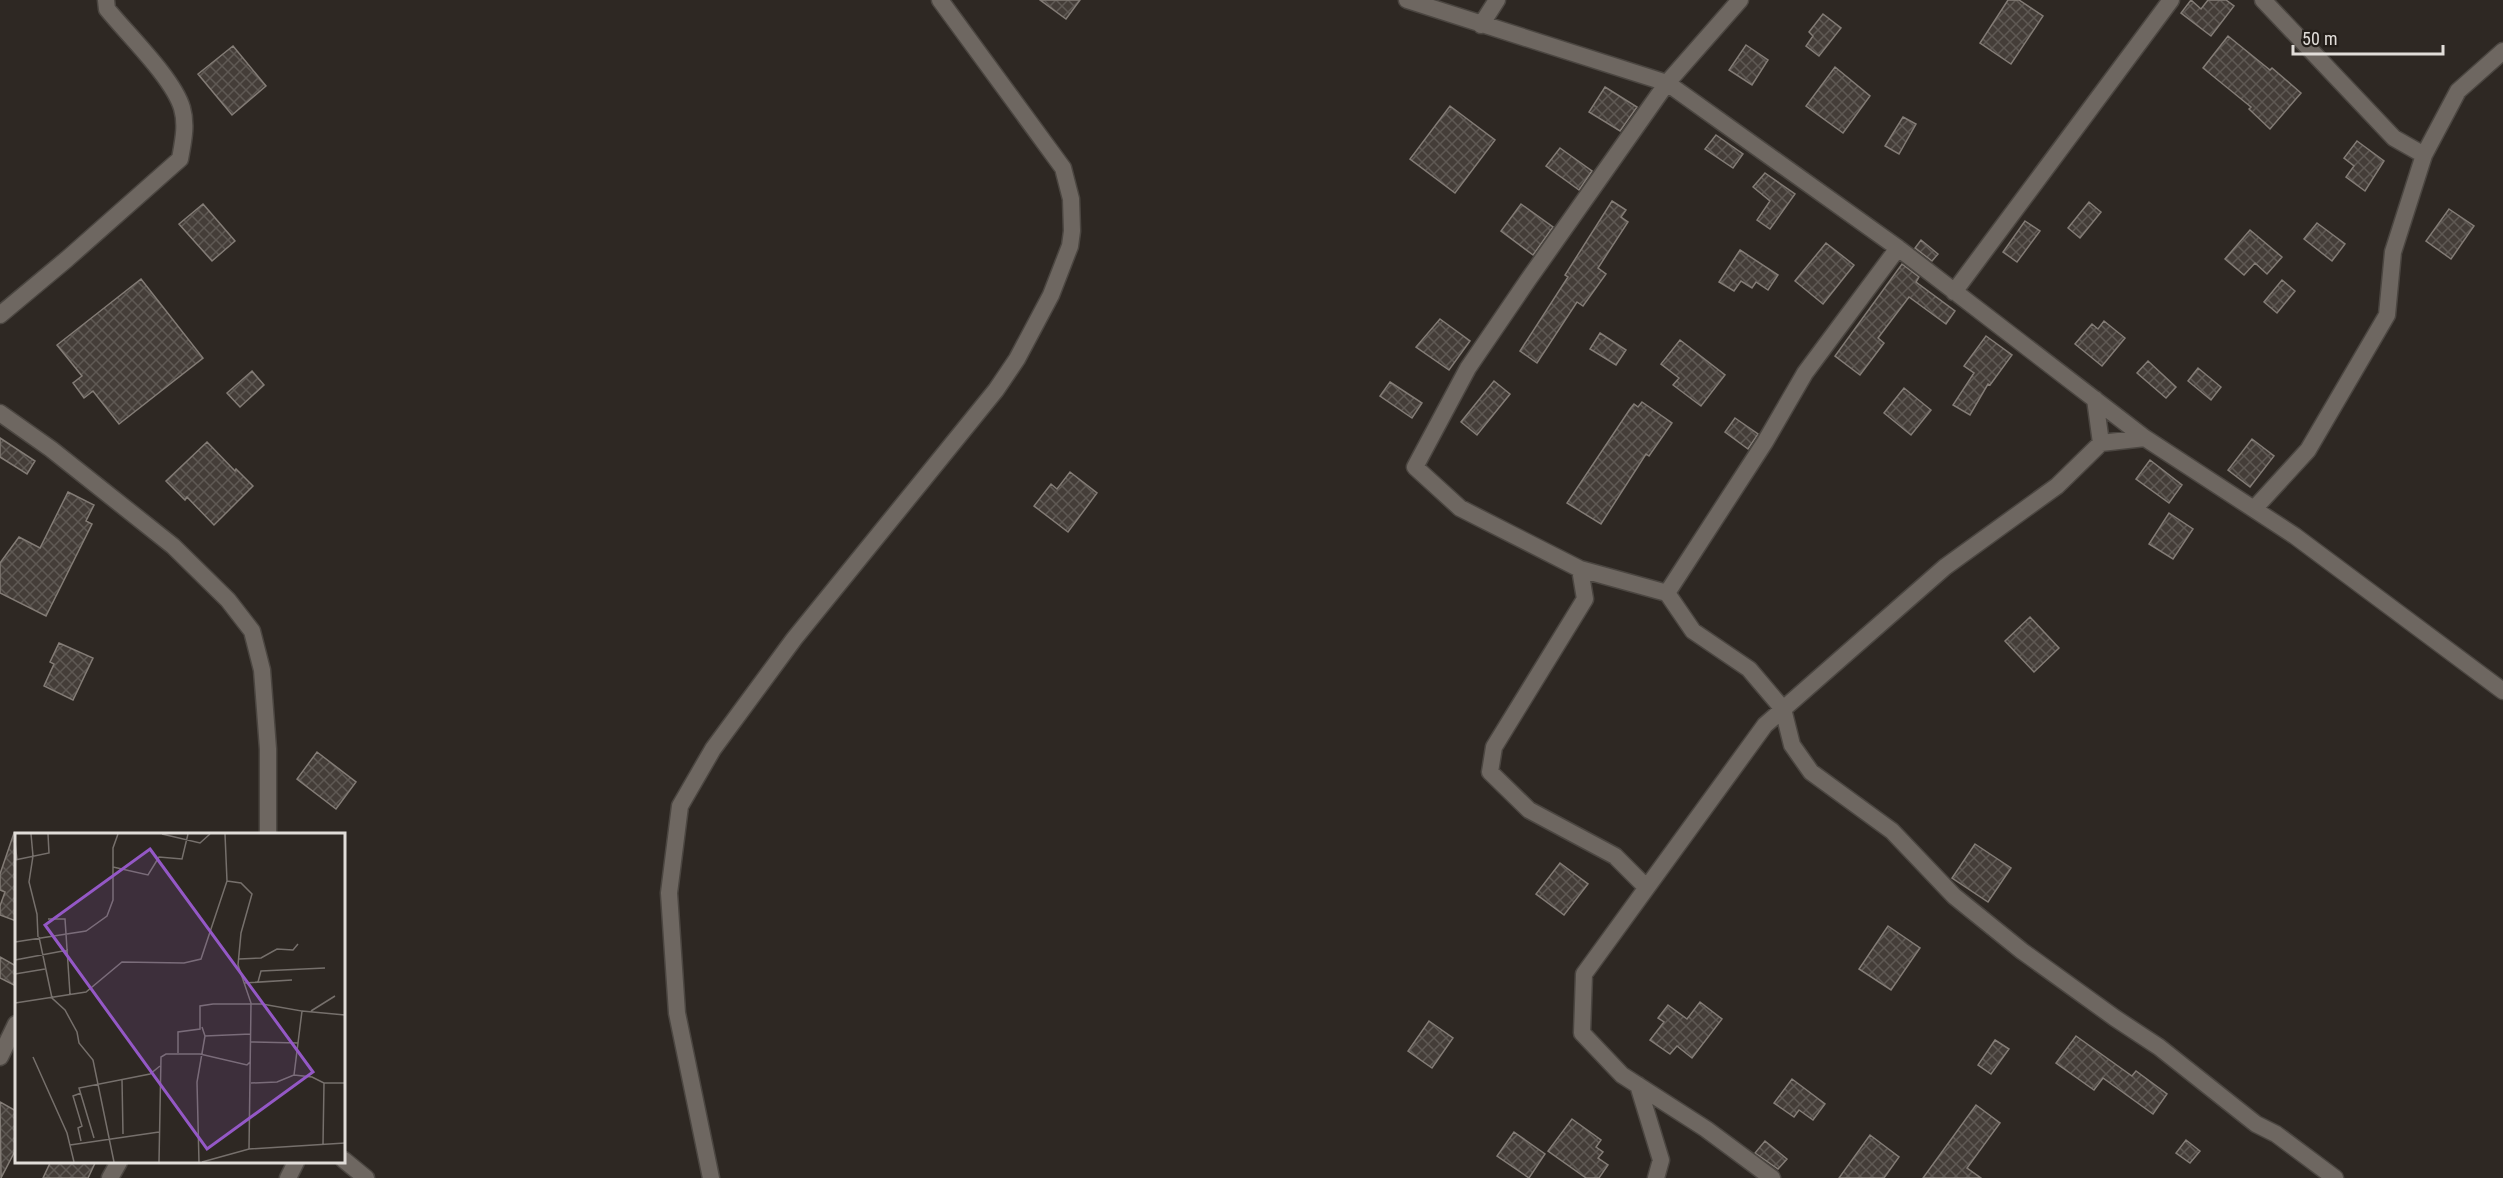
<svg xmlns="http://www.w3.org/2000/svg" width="2503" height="1178" font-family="'Roboto Condensed',sans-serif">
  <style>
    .building { fill: url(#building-cross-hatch); stroke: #837c76; stroke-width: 1.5 }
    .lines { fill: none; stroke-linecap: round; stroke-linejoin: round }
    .minor-casing { stroke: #4b4641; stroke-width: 19 }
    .minor { stroke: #6e6761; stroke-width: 16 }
    .inset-road { fill: none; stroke: #76706c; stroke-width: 1.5 }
    .view { fill: #9458c6; fill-opacity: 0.15; stroke: #9458c6; stroke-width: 3 }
    .inset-edge { fill: none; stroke: #e1ddd9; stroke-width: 3 }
  </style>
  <defs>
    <pattern id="building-cross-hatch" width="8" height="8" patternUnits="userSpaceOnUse" patternTransform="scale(1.5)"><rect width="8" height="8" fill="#443d38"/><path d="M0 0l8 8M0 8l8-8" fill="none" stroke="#5f5954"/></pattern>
  </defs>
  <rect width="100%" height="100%" fill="#2e2823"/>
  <path class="building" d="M1040 0H1080L1066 19Z
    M2008 0H2019L2043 16 2011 64 1980 43Z
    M2191 0 2201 9 2208 0H2226L2234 6 2211 36 2181 13Z
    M1823 14 1841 28 1819 56 1806 46 1813 36 1809 32Z
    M2228 36 2270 70 2272 68 2301 93 2270 129 2249 109 2251 107 2203 68Z
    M1746 45 1768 60 1752 85 1729 70Z
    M233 46 266 86 232 115 198 74Z
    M1835 67 1870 96 1843 133 1806 106Z
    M1605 87 1637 107 1620 131 1589 112Z
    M1450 106 1495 140 1455 193 1410 159Z
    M1903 117 1916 124 1899 154 1885 146Z
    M1716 135 1743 154 1733 168 1705 149Z
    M2357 141 2384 161 2365 191 2346 177 2354 166 2344 158Z
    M1560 148 1592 171 1579 190 1546 166Z
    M1765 173 1795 194 1770 229 1757 220 1770 201 1753 187Z
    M1612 201 1626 210 1621 217 1628 222 1598 268 1606 274 1583 306 1577 302 1537 363 1520 351 1568 277 1565 275Z
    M2089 202 2101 212 2080 238 2068 228Z
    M203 204 235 241 212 261 179 224Z
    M1521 204 1553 227 1533 255 1501 231Z
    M2449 209 2474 226 2451 259 2426 241Z
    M2025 221 2040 231 2017 262 2003 252Z
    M2317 223 2345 244 2332 261 2304 239Z
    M2250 230 2282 257 2267 274 2255 263 2244 275 2225 259Z
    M1921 240 1938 254 1932 261 1915 248Z
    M1826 243 1854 265 1823 304 1795 281Z
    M1740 250 1778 275 1768 290 1756 282 1752 288 1741 281 1734 291 1719 282Z
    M1902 264 1919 277 1916 282 1955 311 1946 324 1909 297 1878 338 1884 343 1860 375 1835 356Z
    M141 279 203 358 119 424 93 391 84 398 73 383 82 376 57 345Z
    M2282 280 2295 291 2277 313 2264 302Z
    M1440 319 1470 341 1449 370 1416 347Z
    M2104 321 2125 338 2102 366 2075 344 2092 324 2098 329Z
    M1600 333 1626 350 1616 365 1590 349Z
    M1986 336 2012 355 1990 385 1988 384 1970 415 1953 405 1974 373 1964 366Z
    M1680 340 1725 375 1701 406 1673 385 1679 378 1661 364Z
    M2148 361 2176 387 2166 398 2137 373Z
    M2198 368 2221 387 2211 400 2188 381Z
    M252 371 264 385 240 407 227 393Z
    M1494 381 1510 394 1477 435 1461 422Z
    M1390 382 1422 403 1412 418 1380 396Z
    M1904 388 1931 410 1911 435 1884 413Z
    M1642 402 1672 423 1649 456 1646 454 1601 524 1567 503 1630 409 1634 404 1638 407Z
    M1735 418 1758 434 1748 449 1725 432Z
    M0 438 35 461 27 474 0 457Z
    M2252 439 2274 456 2250 487 2228 470Z
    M207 442 235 471 236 469 253 486 214 525 187 497 185 500 166 481Z
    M2150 460 2182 485 2169 503 2136 479Z
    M1070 472 1097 493 1068 532 1034 506 1051 484 1057 489Z
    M68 492 94 505 86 521 92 524 46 616 0 593V563L19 537 40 548Z
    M2169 513 2193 529 2173 559 2149 544Z
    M2030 617 2059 648 2034 672 2005 641Z
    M59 643 93 658 73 700 44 686 54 664 50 662Z
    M317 752 356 782 336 809 297 779Z
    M14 833 16 834V921L0 915V906L5 892 0 890V874Z
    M1975 844 2011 868 1988 902 1952 878Z
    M1560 863 1588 884 1564 915 1536 894Z
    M1888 926 1920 948 1891 990 1859 969Z
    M0 957 16 966V986L0 978Z
    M1700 1002 1722 1019 1692 1058 1677 1046 1670 1054 1650 1040 1664 1022 1658 1018 1668 1005 1687 1019Z
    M1429 1021 1453 1038 1432 1068 1408 1051Z
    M2076 1036 2132 1076 2136 1071 2167 1094 2153 1114 2103 1078 2094 1090 2056 1063Z
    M1995 1040 2009 1049 1991 1074 1978 1065Z
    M1792 1079 1825 1104 1813 1120 1799 1110 1794 1117 1774 1103Z
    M0 1102 16 1111V1149L1 1178Z
    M1976 1105 2000 1123 1967 1168 1981 1178H1923Z
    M1572 1119 1601 1140 1596 1147 1603 1152 1598 1158 1608 1165 1599 1178H1586L1548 1151Z
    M1514 1132 1545 1154 1529 1178 1497 1156Z
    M1870 1135 1899 1157 1884 1178H1839Z
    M2186 1140 2200 1151 2190 1163 2176 1153Z
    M1765 1141 1787 1159 1778 1169 1755 1153Z
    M51 1161H96L88 1178H43Z"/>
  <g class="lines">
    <g class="minor-casing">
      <path id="minor" d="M1407 0 1667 83 1898 248 2145 438 2295 536 2503 691
        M1481 25 1497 0
        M2424 155 2458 91 2503 51
        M1954 292 2171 0
        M0 315 67 259 180 159C183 142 187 125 182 108 173 78 128 35 107 9L106 0
        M0 413 51 449 173 546 228 600 252 631 262 670 268 749V834
        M2101 443 2145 438
        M2254 509 2308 450 2387 315 2393 252 2424 155 2394 138 2263 0
        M1580 569 1667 593 1765 442 1805 373 1898 248
        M1667 593 1693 631 1749 669 1783 709 1792 745 1811 772 1892 831 1954 896 2022 951 2115 1018 2159 1047 2256 1124 2276 1134 2335 1178
        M1646 887 1615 856 1529 810 1490 772 1494 747 1585 599 1580 569 1460 508 1415 467 1468 368 1528 280 1667 83 1740 0
        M0 1057 16 1024
        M1638 1085 1661 1160 1656 1178
        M344 1160 366 1178
        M110 1178 119 1162
        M288 1178 296 1162
        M711 1178 677 1013 669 893 680 806 713 749 794 639 996 390 1017 359 1051 295 1070 246 1072 231 1071 199 1063 168 940 0
        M1772 1178 1706 1129 1622 1075 1582 1033 1584 974 1765 725 1945 567 2057 486 2101 443 2095 399"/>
    </g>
    <use href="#minor" class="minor"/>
  </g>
  <g transform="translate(15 833)">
    <rect width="330" height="330" fill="#2e2823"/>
    <path class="inset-road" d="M16 1 18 23 14 49 22 81 23 104M147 1 185 10 195 1M0 9 2 27M0 27 34 20 33 1M98 34 133 42 144 24 167 26 173 1M212 48 226 50 237 61 226 100 223 132 236 170 234 316M33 86H50L55 161M24 104 37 165 50 177 62 199 64 210 78 227 99 329M0 109 71 98 92 83 98 67V15L103 1M224 126 246 125 262 116 278 117 283 111M0 127 53 117M0 141 30 136M243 149 246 138 310 135M229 150 277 147M0 170 71 159 107 129 169 130 186 126 212 48 210 1M287 178 330 182M296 178 320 163M187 194 190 203 236 201M236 209 283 210 279 242 262 249 236 250M163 220V199L185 196V173L198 171H247L287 178 283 210M18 224 52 300 59 329M279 242 297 244 309 250 308 311M107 247 108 301M309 250H330M66 260 58 263 67 293 63 295 66 308M79 305 64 255 135 241 145 233M55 312 144 299M144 329 146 224 151 221H185L232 232 235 229M184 329 182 249 190 203M187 329 234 316 330 310"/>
    <path class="view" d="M135 16 298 239 192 316 30 92Z"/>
    <rect width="330" height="330" class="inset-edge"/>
  </g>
  <path d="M2293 45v9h150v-9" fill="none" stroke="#e1ddd9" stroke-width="3"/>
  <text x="2302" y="45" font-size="18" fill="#e1ddd9" stroke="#241e19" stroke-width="4.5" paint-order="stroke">50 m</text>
</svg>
